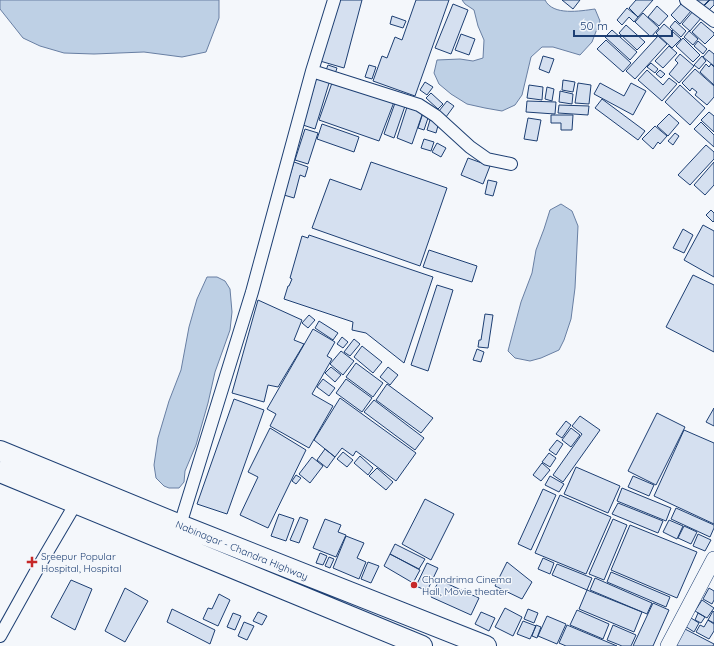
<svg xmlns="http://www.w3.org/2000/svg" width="714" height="646" font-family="Quicksand,sans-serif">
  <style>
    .water { fill: #bed0e5; stroke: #687fa3 }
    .building { fill: #d5e0f0; stroke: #1d3f73 }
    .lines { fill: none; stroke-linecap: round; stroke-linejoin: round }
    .minor-casing { stroke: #1d3f73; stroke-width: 14 }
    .tertiary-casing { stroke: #1d3f73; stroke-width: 16 }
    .trunk-casing { stroke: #1d3f73; stroke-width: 22 }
    .minor { stroke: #f4f7fb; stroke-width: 12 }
    .tertiary { stroke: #f4f7fb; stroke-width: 15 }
    .trunk { stroke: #f4f7fb; stroke-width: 20 }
    .poi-dot { fill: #c62828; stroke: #f4f7fb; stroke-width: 1.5 }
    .labels { text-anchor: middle; stroke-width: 3; stroke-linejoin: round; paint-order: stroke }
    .street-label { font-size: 10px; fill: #1d3f73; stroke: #f4f7fb }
    .poi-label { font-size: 10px; fill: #1d3f73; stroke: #f4f7fb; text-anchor: start }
  </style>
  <rect width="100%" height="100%" fill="#f4f7fb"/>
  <path class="water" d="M0 0H219V18L206 52 182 57 144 52 94 54 64 53 40 46 23 38 0 9Z
    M462 0H545C553 16 580 11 595 9L600 21 592 42 580 55 553 47H542L531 57 522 95 515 105 502 111 485 108 467 104 451 94 439 84 434 73 437 60 460 59 473 61 483 58 484 40 478 26 474 10 465 4Z
    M561 204 572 211 578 226 575 288 571 319 564 340 559 350 541 358 530 361 515 358 508 351 521 302 532 273 536 250 544 229 550 210Z
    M207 277H217L225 281 230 289 232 312 230 330 215 372 208 403 196 445 185 471 184 482 179 488H169L164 486 156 478 154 465 158 438 169 401 181 370 189 327 197 299Z"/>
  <path class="building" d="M336 0H362L344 68 320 61Z
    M416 0H449L415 96 373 81 382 56 387 58 395 37 402 40Z
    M562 0H580L573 9Z
    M636 0H653L638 17 629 8Z
    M696 0H709L702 7Z
    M710 0H714V5L708 11 703 7Z
    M682 3 691 11 680 24 671 15Z
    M453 4 468 10 451 54 435 48Z
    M657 6 668 16 659 26 648 17Z
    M627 8 638 17 634 22 629 17 622 25 617 20Z
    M694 10 702 17 690 31 682 24Z
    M643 13 659 28 651 37 635 22Z
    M392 16 406 21 403 28 390 24Z
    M675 21 686 31 681 37 670 27Z
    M701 22 714 33V35L705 44 692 32Z
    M664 24 681 39 672 48 656 33Z
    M626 25 645 42 637 50 619 33Z
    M612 30 637 52 630 60 605 37Z
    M689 31 698 39 693 45 684 37Z
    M461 34 475 39 469 55 455 50Z
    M658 36 667 44 635 79 626 71Z
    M683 38 700 55 693 62 676 46Z
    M606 40 631 63 623 72 597 49Z
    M698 41 707 49 703 54 694 46Z
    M669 46 677 53 663 68 655 61Z
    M709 50 714 54V66L703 57Z
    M680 54 694 66 679 83 669 74 678 63 675 60Z
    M543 56 554 59 549 73 539 69Z
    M702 56 706 61 699 69 694 65Z
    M651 63 658 69 655 73 647 67Z
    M706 64 709 67 711 64 714 67V85L700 72Z
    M328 65 337 68 334 77 325 73Z
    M369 65 376 67 372 79 365 77Z
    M695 69 714 86V97L707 105 695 95 697 92 692 88 690 91 682 83Z
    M647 70 663 85 669 78 677 84 662 101 638 80Z
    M660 70 665 74 661 78 656 74Z
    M317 76 330 80 315 129 303 125Z
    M333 80 394 102 379 141 319 120Z
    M563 80 575 82 573 92 562 90Z
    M425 82 433 87 427 95 420 90Z
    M578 83 591 85 589 104 575 103Z
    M600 83 624 96 631 83 646 91 633 115 594 94Z
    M529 85 543 87 542 100 527 98Z
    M680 85 705 108 690 125 665 102Z
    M547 87 554 89 552 101 545 99Z
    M560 91 573 94 572 104 559 102Z
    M431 93 443 104 438 109 426 98Z
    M602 99 645 131 638 140 595 108Z
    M447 101 454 106 446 117 439 111Z
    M527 101 556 102 555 114 526 112Z
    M395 103 405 106 394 138 384 134Z
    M559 105 589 106 588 115 558 113Z
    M407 107 423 112 412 144 397 138Z
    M709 112 714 116V132L701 120Z
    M423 113 429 115 424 130 418 128Z
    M669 114 679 123 668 136 657 126Z
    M551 115H573L572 130H561V123H551Z
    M528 118 541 120 537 141 524 139Z
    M430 120 439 122 436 133 427 130Z
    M701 122 714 135V147L694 129Z
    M322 124 359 137 354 152 317 139Z
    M655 126 667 136 660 144 658 142 653 149 642 139Z
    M305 129 318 133 308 164 295 160Z
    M675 133 679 136 673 145 668 141Z
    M424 139 434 142 431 151 421 148Z
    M437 143 446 148 441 157 432 152Z
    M706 145 714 152V159L690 185 678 175Z
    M468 158 490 166 483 184 461 175Z
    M294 162 308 167 305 177 300 175 294 198 284 195Z
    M371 162 447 188 420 266 312 228 330 179 361 190Z
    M714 162V185L705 195 694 185Z
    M488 180 497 182 493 196 485 194Z
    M711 210 714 213V221L713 222 706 215Z
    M703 225 714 231V277L684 260Z
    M683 229 693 235 684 253 673 248Z
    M309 235 433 277 404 363 366 333 352 330 353 322 284 299 288 286H289L292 279 290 278 302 236 308 238Z
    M429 250 477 266 472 282 423 267Z
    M693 275 714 285V352L666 327Z
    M437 285 453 290 428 371 411 365Z
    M258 300 302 320 294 340 304 344 278 387 268 385 264 402 232 393Z
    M485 314 493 315 488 348 478 347 479 340H481Z
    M309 315 315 320 308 328 302 323Z
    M319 321 338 333 333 340 315 328Z
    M313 329 335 342 327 356 332 359 312 394 333 406 309 448 270 426 276 414 267 409Z
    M342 337 348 342 343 348 337 344Z
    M354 339 360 344 350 356 344 352Z
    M362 346 382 362 373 373 354 357Z
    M477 349 484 352 481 362 473 360Z
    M341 351 354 361 343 375 330 364Z
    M356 363 383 383 373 397 346 377Z
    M331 367 341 375 335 382 325 373Z
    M388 367 398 375 390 385 380 377Z
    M323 379 335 388 329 396 317 387Z
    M346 379 372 398 362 412 336 393Z
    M387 384 433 418 421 433 376 400Z
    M340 398 416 453 396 481 356 451 353 456 342 448 335 457 314 440Z
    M234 399 264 410 227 514 197 504Z
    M374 400 424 438 415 450 364 412Z
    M714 408V426L706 422Z
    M657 413 685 427 656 485 628 471Z
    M580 416 600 430 563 482 553 475 582 434 572 426Z
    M566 421 571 425 562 438 556 434Z
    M270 428 306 450 268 528 240 515 258 477 248 472Z
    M571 428 580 435 571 447 562 440Z
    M684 430 714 443V524L654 496Z
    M557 440 563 444 556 455 549 450Z
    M325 449 335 457 327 468 317 460Z
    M343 452 353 460 347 467 337 459Z
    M549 453 556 458 550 467 542 462Z
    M360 456 373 468 368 475 354 463Z
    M312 457 323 466 310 483 299 474Z
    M542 463 550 470 541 481 533 475Z
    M576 467 620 486 608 513 564 494Z
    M377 468 393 482 386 490 369 476Z
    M296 475 301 478 296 484 292 481Z
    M550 476 564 484 559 492 545 485Z
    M633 476 654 485 649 496 628 487Z
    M622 488 671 508 666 521 617 501Z
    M543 489 556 495 531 550 518 544Z
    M560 495 611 517 586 574 535 553Z
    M425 499 454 514 431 560 402 544Z
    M618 503 663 521 658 533 612 514Z
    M676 508 714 525V528L710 537 671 519Z
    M279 514 294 519 286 541 271 536Z
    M300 517 308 520 299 543 290 540Z
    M325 519 341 525 338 532 346 535 336 557 313 548Z
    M613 519 627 525 604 580 589 574Z
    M669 520 683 526 677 539 663 532Z
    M630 525 697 552 677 598 611 570Z
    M684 526 697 532 691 544 678 538Z
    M698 534 711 540 705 551 693 546Z
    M346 536 364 543 357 558 366 562 359 579 333 568Z
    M395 544 425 559 419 569 390 554Z
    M320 553 327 556 323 565 316 563Z
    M390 554 420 570 413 583 384 566Z
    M329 557 334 559 330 568 325 566Z
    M543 558 554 563 550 574 538 569Z
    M368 562 379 566 371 583 361 579Z
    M507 562 532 582 522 599 495 586Z
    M427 563 438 568 427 591 416 586Z
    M557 564 592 578 587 590 552 575Z
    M611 572 670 597 666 607 607 582Z
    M595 578 652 603 647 614 590 590Z
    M71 580 92 589 75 630 51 617Z
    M439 580 479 598 471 615 431 597Z
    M125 588 148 601 125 642 105 631Z
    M709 588 714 591V600L712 604 703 599Z
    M587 590 642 612 634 632 579 609Z
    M219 594 230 600 218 626 203 619 208 608 212 609Z
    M702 600 714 608 707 618 695 611Z
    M653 603 669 610 653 646H633Z
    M505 608 522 617 513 636 495 627Z
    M172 609 215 630 210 644 167 622Z
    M528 609 538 613 534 623 524 619Z
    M577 610 609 624 603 639 570 625Z
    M713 611 714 612V623L708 620Z
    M258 612 267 616 262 625 253 621Z
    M481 612 495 618 489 631 475 624Z
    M233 613 241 616 235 630 227 627Z
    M698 613 705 617 701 623 695 620Z
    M547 616 566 624 557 644 538 636Z
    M691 618 699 623 694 632 685 626Z
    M708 620 714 624V631L709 639 696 632 700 625 704 627Z
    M523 621 536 626 530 639 517 634Z
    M244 622 254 626 247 640 238 636Z
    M536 625 541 627 537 638 532 636Z
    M567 625 617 646H566L559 643Z
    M613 625 636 635 631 646H622L607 640Z
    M683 628 714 644 713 646H674Z"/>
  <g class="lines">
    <g class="minor-casing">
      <path id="minor" d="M686 0 714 21
        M312 71 419 105 436 116 470 147 487 159 511 164
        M180 525 252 292 312 71 334 0
        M0 636 39 566 76 503"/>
    </g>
    <g class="tertiary-casing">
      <path id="tertiary" d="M668 646 714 559"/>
    </g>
    <g class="trunk-casing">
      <path id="trunk" d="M0 451 180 525 486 646
        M0 472 422 646"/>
    </g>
    <use href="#minor" class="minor"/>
    <use href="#tertiary" class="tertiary"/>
    <use href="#trunk" class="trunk"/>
  </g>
  <g class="poi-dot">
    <path d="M30 556h4v4h4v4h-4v4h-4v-4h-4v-4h4z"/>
    <circle cx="414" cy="585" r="4"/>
  </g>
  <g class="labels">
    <g class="street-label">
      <text transform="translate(242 550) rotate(22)" y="4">Nabinagar - Chandra Highway</text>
    </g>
    <g class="poi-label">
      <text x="41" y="560">Sreepur Popular<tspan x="41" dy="12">Hospital, Hospital</tspan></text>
      <text x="422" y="583">Chandrima Cinema<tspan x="422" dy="12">Hall, Movie theater</tspan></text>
    </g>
  </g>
  <path d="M574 30v6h98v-6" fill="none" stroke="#1d3f73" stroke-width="2"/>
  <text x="580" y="30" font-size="12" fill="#1d3f73" stroke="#f4f7fb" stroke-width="3" paint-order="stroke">50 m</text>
</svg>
